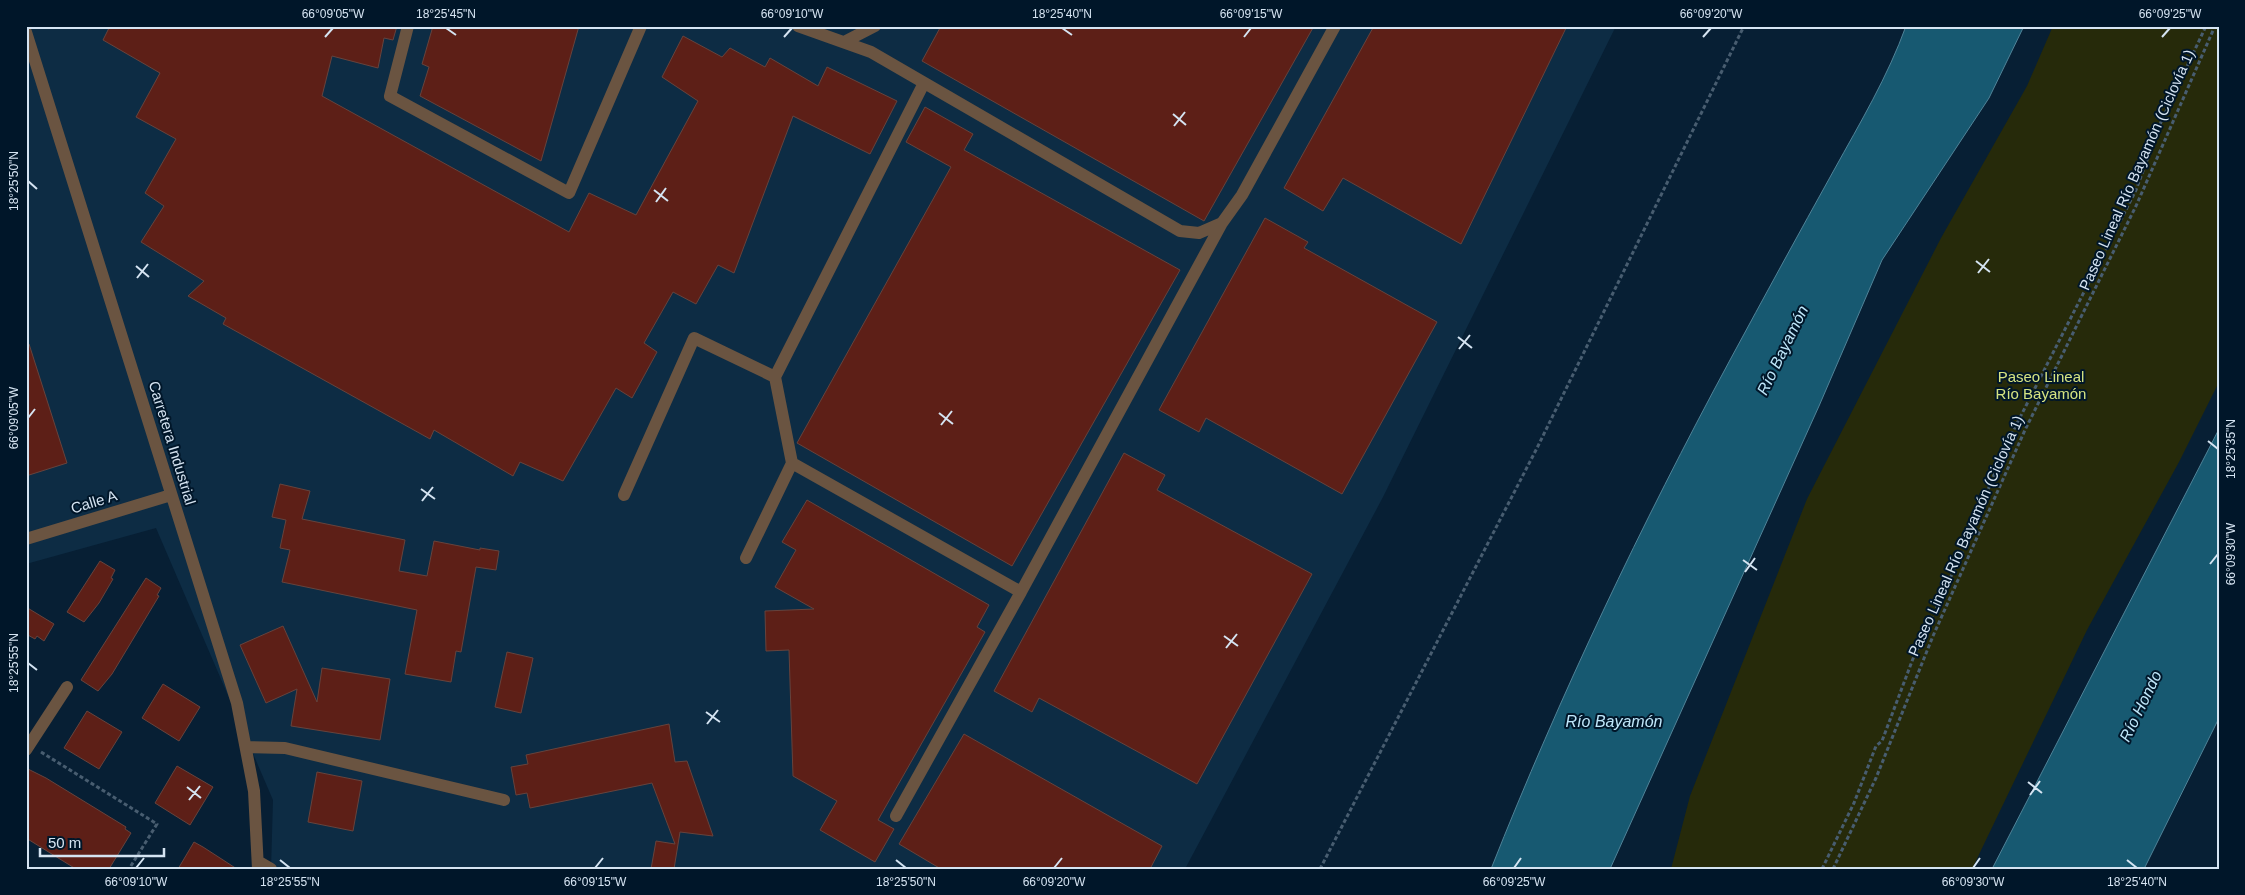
<svg xmlns="http://www.w3.org/2000/svg" width="2245" height="895" font-family="Helvetica,sans-serif">
  <style>
    .built { fill: #0d2c44 }
    .green { fill: #262a0a }
    .water { fill: #175971; stroke: #508398 }
    .building { fill: #5d1f17; stroke: #66433d }
    .lines { fill: none; stroke-linecap: round; stroke-linejoin: round }
    .path { stroke: #485d70; stroke-width: 3; stroke-dasharray: 4 2.5; stroke-linecap: butt }
    .minor { stroke: #6a5441; stroke-width: 12 }
    .ticks { fill: none; stroke: #d5e4f2; stroke-width: 2 }
    .labels { text-anchor: middle; stroke-width: 4; stroke-linejoin: round; paint-order: stroke }
    .street-label { font-size: 15px; fill: #d5e4f2; stroke: #001629 }
    .park-label { font-size: 15px; fill: #d5e381; stroke: #001629 }
    .water-label { font-size: 16px; font-style: italic; fill: #bfe7fa; stroke: #001629 }
    .neatline { fill: none; stroke: #d5e4f2; stroke-width: 2 }
    .ticks-label { font-size: 12px; text-anchor: middle; fill: #d5e4f2 }
  </style>
  <rect width="100%" height="100%" fill="#071f34"/>
  <path class="built" d="M26 26H1616L1383 497 1185 869H271L273 800 156 528 26 564Z"/>
  <path class="green" d="M2053 26H2219V382L2179 462 2087 630 1972 869H1671L1690 796 1807 499 1941 238 2027 86Z"/>
  <path class="water" d="M1906 26H2024L1989 98 1882 260 1819 406 1610 869H1491C1560 695 1641 525 1730 360 1764 297 1799 233 1834 170 1860 123 1888 76 1906 26Z
    M2219 429V718L2144 869H1992Z"/>
  <path class="building" d="M110 26H397L393 40 384 38 378 68 332 56 322 96 569 232 589 193 636 215 698 101 662 77 683 36 722 57 730 48 765 67 770 58 818 86 827 67 897 101 870 154 793 116 734 273 718 265 696 304 673 292 644 343 657 352 632 398 616 388 563 481 520 462 513 476 434 430 430 439 223 324 226 318 188 296 204 281 141 242 164 206 145 193 176 139 136 117 160 73 103 40Z
    M433 26H579L541 161 420 96 429 67 422 64Z
    M941 26H1314L1204 221 922 61Z
    M1374 26H1567L1461 244 1343 178 1323 211 1284 188Z
    M925 107 973 134 964 150 1180 270 1012 566 797 443 951 167 906 142Z
    M1265 218 1308 242 1304 248 1437 322 1342 494 1206 418 1199 432 1159 410Z
    M26 344H29L67 463 26 476Z
    M1124 453 1165 475 1157 490 1312 574 1197 784 1039 698 1032 712 994 691Z
    M280 484 310 491 302 519 405 540 399 571 427 576 434 541 480 550V548L499 551 496 570 476 567 461 652 456 651 451 682 405 674 417 610 282 582 290 550 280 548 286 520 272 517Z
    M807 500 989 605 977 627 985 632 878 820 894 829 875 862 820 830 837 801 793 776 789 650 766 651 765 611 814 609 775 587 796 550 782 542Z
    M100 561 115 570 111 578 113 579 99 603 84 622 67 612Z
    M146 578 161 588 157 595 159 596 112 674 98 691 81 680Z
    M26 607 54 624 44 641 37 636 35 639 26 634Z
    M283 626 317 702 322 668 390 679 380 740 291 726 297 689 266 703 240 645Z
    M507 652 533 658 521 713 495 707Z
    M163 684 200 707 179 741 142 718Z
    M87 711 122 732 99 769 64 748Z
    M669 724 675 762 687 761 713 836 680 832 674 869H651L656 841 675 844 652 783 530 808 527 793 516 795 511 767 528 764 526 755Z
    M964 734 1162 846 1150 869H941L899 844Z
    M177 766 213 787 190 825 155 803Z
    M26 768 46 778 126 827 125 829 131 833 109 869H76L26 838Z
    M317 772 362 781 353 831 308 822Z
    M194 842 203 847 237 869H178Z"/>
  <g class="lines">
    <path class="path" d="M41 752 157 824 129 869
      M1320 869 1537 448 1744 26
      M1822 869 1854 803 1876 746 1882 741 1914 656 1966 544 2007 443 2136 190 2161 122 2206 26
      M1833 869 1876 778 1933 636 2025 430 2136 206 2215 26"/>
    <path class="minor" d="M408 26 390 96 569 193 641 26
      M798 26 871 52 1180 231 1199 233 1222 223 1242 195 1335 26
      M26 32 237 703 254 791 258 869
      M844 42 875 26
      M924 83 775 377 792 463 1021 592 1222 223
      M624 495 694 338 775 377
      M26 539 171 495
      M746 558 792 463
      M246 747 285 748 504 800
      M26 750 67 687
      M896 816 1021 592
      M259 862 271 869"/>
  </g>
  <path class="ticks" d="M446 28 456 35M1062 28 1072 35M325 37 333 28M784 37 792 28M1244 37 1251 28M1703 37 1711 28M2162 37 2170 28M1173 114 1186 125M1174 126 1185 112M28 181 37 189M654 190 668 201M656 202 666 188M1976 261 1990 272M136 266 149 277M1978 273 1989 259M137 278 148 264M1458 337 1472 348M1459 349 1470 335M939 413 953 424M28 418 35 409M941 425 952 411M2208 441 2218 449M421 489 435 499M422 501 433 487M1743 560 1757 570M2210 564 2218 554M1745 572 1755 558M1224 636 1238 646M1226 648 1237 634M28 663 37 670M706 712 720 722M707 724 718 710M2028 782 2042 793M187 787 201 798M2030 795 2040 781M189 800 200 786M280 860 290 868M896 860 906 868M2127 860 2137 868M136 868 144 858M595 868 603 858M1054 868 1062 858M1514 868 1521 858M1973 868 1980 858"/>
  <g class="labels">
    <g class="street-label">
      <text transform="translate(2137 170) rotate(-66)" y="5">Paseo Lineal Río Bayamón (Ciclovía 1)</text>
      <text transform="translate(172 443) rotate(73)" y="5">Carretera Industrial</text>
      <text transform="translate(94 502) rotate(-17)" y="5">Calle A</text>
      <text transform="translate(1966 536) rotate(-66)" y="5">Paseo Lineal Río Bayamón (Ciclovía 1)</text>
    </g>
    <g class="park-label">
      <text x="2041" y="382">Paseo Lineal<tspan x="2041" dy="17">Río Bayamón</tspan></text>
    </g>
    <g class="water-label">
      <text transform="translate(1782 350) rotate(-64)" y="6">Río Bayamón</text>
      <text transform="translate(2140 706) rotate(-64)" y="6">Río Hondo</text>
      <text x="1614" y="727">Río Bayamón</text>
    </g>
  </g>
  <rect width="2245" height="895" fill="none" stroke="#001629" stroke-width="55"/>
  <path d="M40 848v8h124v-8" fill="none" stroke="#d5e4f2" stroke-width="2.5"/>
  <text x="48" y="848" font-size="15" fill="#d5e4f2" stroke="#001629" stroke-width="4" paint-order="stroke">50 m</text>
  <rect x="28" y="28" width="2190" height="840" class="neatline"/>
  <g class="ticks-label">
    <text x="333" y="18">66°09'05"W</text>
    <text x="446" y="18">18°25'45"N</text>
    <text x="792" y="18">66°09'10"W</text>
    <text x="1062" y="18">18°25'40"N</text>
    <text x="1251" y="18">66°09'15"W</text>
    <text x="1711" y="18">66°09'20"W</text>
    <text x="2170" y="18">66°09'25"W</text>
    <text transform="translate(14 181) rotate(-90)" y="4">18°25'50"N</text>
    <text transform="translate(14 418) rotate(-90)" y="4">66°09'05"W</text>
    <text transform="translate(2231 449) rotate(-90)" y="4">18°25'35"N</text>
    <text transform="translate(2231 554) rotate(-90)" y="4">66°09'30"W</text>
    <text transform="translate(14 663) rotate(-90)" y="4">18°25'55"N</text>
    <text x="136" y="886">66°09'10"W</text>
    <text x="290" y="886">18°25'55"N</text>
    <text x="595" y="886">66°09'15"W</text>
    <text x="906" y="886">18°25'50"N</text>
    <text x="1054" y="886">66°09'20"W</text>
    <text x="1514" y="886">66°09'25"W</text>
    <text x="1973" y="886">66°09'30"W</text>
    <text x="2137" y="886">18°25'40"N</text>
  </g>
</svg>
